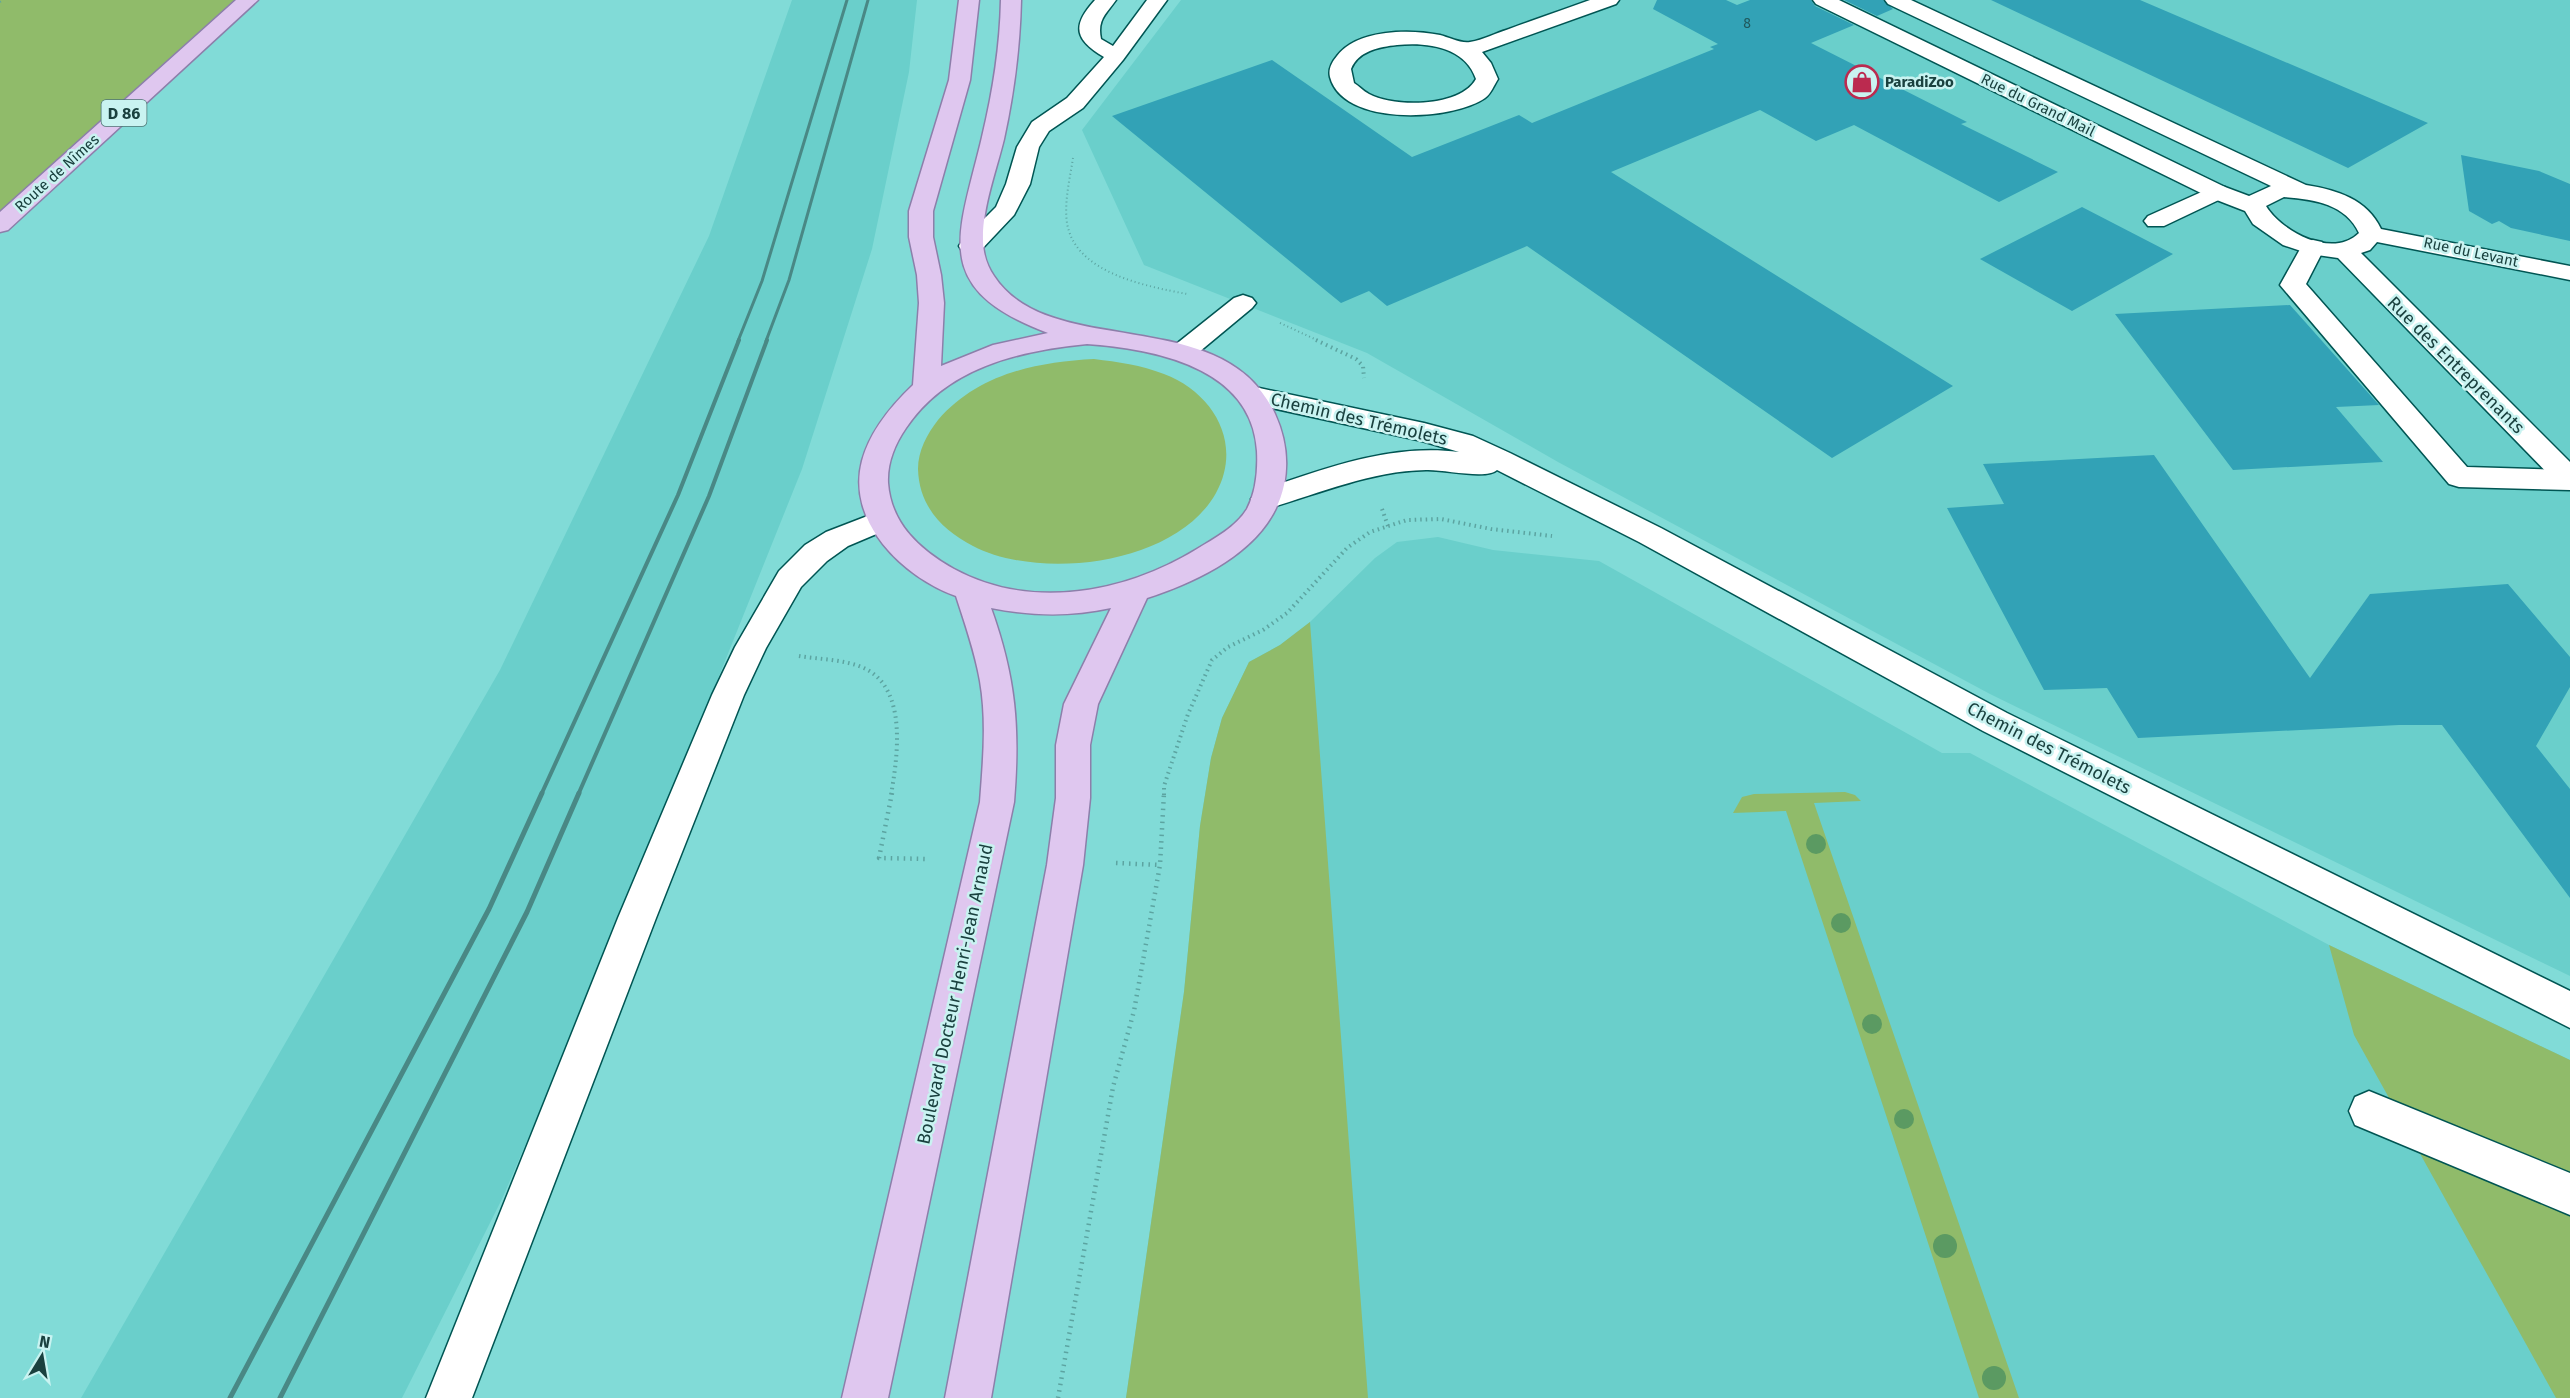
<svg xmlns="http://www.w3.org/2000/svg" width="2570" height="1398" font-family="'Fira Sans',sans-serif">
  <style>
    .built { fill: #6acfcb }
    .green { fill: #90bb6a }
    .building { fill: #32a2b6 }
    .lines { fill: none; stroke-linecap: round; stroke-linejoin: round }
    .service-casing { stroke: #005553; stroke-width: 3 }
    .minor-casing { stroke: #005553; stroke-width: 3 }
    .primary-casing { stroke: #8c7faa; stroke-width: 3 }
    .path-far2 { stroke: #5ca4a1; stroke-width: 2; stroke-dasharray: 1 3; stroke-linecap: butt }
    .path-far1 { stroke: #5ca4a1; stroke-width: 4; stroke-dasharray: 1.5 4; stroke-linecap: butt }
    .path { stroke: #5ca4a1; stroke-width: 4.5; stroke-dasharray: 1.5 5; stroke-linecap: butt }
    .service { fill: #fff; fill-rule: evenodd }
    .minor { fill: #fff; fill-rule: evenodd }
    .primary { fill: #dfc7ef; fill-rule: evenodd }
    .rail-far2 { stroke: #498885; stroke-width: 3 }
    .rail-far1 { stroke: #498885; stroke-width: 4 }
    .rail { stroke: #498885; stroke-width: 5 }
    .tree { fill: #5b9a62 }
    .labels { text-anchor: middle; stroke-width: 5; stroke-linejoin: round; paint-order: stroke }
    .far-number-label { font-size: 14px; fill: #20595d }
    .far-poi-label { font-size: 15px; font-weight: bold; fill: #1a413f; stroke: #c9f3f1; text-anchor: start }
    .far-street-label { font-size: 15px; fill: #1a413f; stroke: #c9f3f1 }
    .shield { fill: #c9f3f1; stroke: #4e7674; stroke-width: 1.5 }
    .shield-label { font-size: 16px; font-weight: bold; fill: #1a413f }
    .street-label { font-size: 18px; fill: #1a413f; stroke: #c9f3f1 }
  </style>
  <rect width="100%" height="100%" fill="#81dbd7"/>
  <path class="built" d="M792 0H917L909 72 872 249 802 469 604 963 502 1199 402 1398H81L500 670 709 236Z
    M1181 0H2570V976L1990 694 1558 462 1367 353 1144 265 1082 130Z
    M1438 537 1493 550 1599 561 1942 753H1970L2329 945 2570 1060V1398H1126L1184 992 1200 826 1211 758 1222 718 1249 662 1280 645 1310 622 1375 558 1397 542Z"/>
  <path class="green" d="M0 0H248L0 225Z
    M1094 359C1118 362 1141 365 1164 374 1214 393 1243 444 1216 493 1176 565 1040 581 973 546 942 530 919 506 918 469 918 451 927 434 938 420 978 374 1036 362 1094 359Z
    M1310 622 1368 1398H1126L1184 992 1200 826 1211 758 1222 718 1249 662 1280 645Z
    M1845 792 1855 795 1861 801 1814 803 2019 1398H1979L1786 811 1733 813 1742 797 1754 794Z
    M2329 945 2570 1060V1398H2556L2354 1035Z"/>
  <path class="building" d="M1657 0H1726L1737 5 1750 0H1811L1815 6 1854 25 1811 43 1967 122 1961 124 2058 172 1999 202 1854 125 1816 141 1760 110 1611 172 1953 386 1832 458 1527 246 1387 306 1369 291 1341 303 1112 116 1272 60 1412 157 1519 115 1532 123 1714 49 1710 47 1718 44 1653 9Z
    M1844 0H1883L1893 9 1877 16Z
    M1991 0H2140L2428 123 2348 168Z
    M2461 155 2539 171 2570 184V241L2511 228 2499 221 2492 224 2469 211Z
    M2082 207 2173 254 2072 311 1980 259Z
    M2290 305 2379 405 2336 407 2383 462 2233 470 2115 314Z
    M2154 455 2310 678 2370 594 2508 584 2570 657V687L2536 746 2570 789V898L2442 725H2399L2138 738 2107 688 2044 690 1947 508 2004 504 1983 464Z"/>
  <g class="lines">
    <g class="service-casing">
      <path id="service" d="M2217 185 2225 187 2229 192 2225 197 2164 226H2148L2144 221 2148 216Z
        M2313 240 2322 242 2325 247 2306 284 2467 467 2570 470V490L2459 487 2449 484 2280 285 2304 242Z
        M1243 295 1252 298 1256 303 1252 308 1193 357 1184 359 1175 357 1171 351 1175 345 1234 298Z
        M883 510 893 513 898 520 893 527 848 546 827 561 801 587 766 648 744 695 656 918 472 1398H426L618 918 712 695 735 647 779 571 805 545 826 532Z
        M2369 1091 2570 1173V1215L2355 1125 2349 1111 2355 1097Z"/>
    </g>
    <g class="minor-casing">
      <path id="minor" d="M1095 0H1116C1106 14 1097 20 1101 39L1113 46 1147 0H1167L1123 60 1083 108 1049 131 1039 147 1030 184 1014 215 980 251 971 253 962 251 959 246 962 241 996 207 1006 184 1017 147 1032 122 1067 98 1104 57C1075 40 1071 26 1095 0Z
        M1590 0H1619L1616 4 1482 52 1491 63 1498 79C1494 85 1491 94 1485 98 1452 121 1343 127 1330 77 1328 69 1332 62 1337 56 1357 29 1410 29 1440 35 1448 37 1462 44 1470 42 1483 40 1496 33 1509 29 1536 19 1563 10 1590 0ZM1397 45C1428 42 1465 47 1476 79 1461 107 1395 108 1369 94 1363 91 1359 86 1354 83L1351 69C1358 51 1379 47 1397 45Z
        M1813 0H1839L2225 187 2249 196 2271 186 1888 4 1885 0H1911L2306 185C2337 190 2367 199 2381 229L2570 266V280L2377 242 2370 250 2361 253 2570 462V489L2560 486 2338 258 2310 254 2283 245 2253 224 2245 211 2209 197 1816 4ZM2284 197C2313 199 2346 204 2359 233 2333 259 2282 232 2266 206Z
        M1250 386 1424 423 1473 436 1510 453 1661 528 2007 713 2570 991V1028L1983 731 1639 542 1497 470C1487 480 1442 469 1426 470 1369 471 1319 494 1266 509L1256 506 1251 499 1256 492C1320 470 1389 443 1459 452L1422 441 1240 401 1236 395 1240 389Z"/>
    </g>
    <g class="primary-casing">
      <path id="primary" d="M236 0H258L8 230 0 232V212Z
        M959 0H979L970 80 933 211V237L941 275 944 303 941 366 993 345 1048 333C928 288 959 235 982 137 993 91 1000 47 1001 0H1021C1020 47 1014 93 1004 139 996 172 982 208 983 241 983 253 987 266 994 276 1050 362 1224 301 1275 414 1285 436 1289 460 1284 485 1271 547 1202 580 1147 598L1098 704 1090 745V798L1083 865 991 1398H945L1047 865 1056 798V745L1064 704 1111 608C1070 617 1032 616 991 608 1016 678 1020 728 1014 802L888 1398H842L980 802C983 762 987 721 980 681 975 652 965 624 956 596 903 577 846 522 862 461 870 431 891 406 913 385L919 303 917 275 909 237V211L949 80ZM1087 344C1155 349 1252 367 1257 451 1258 470 1256 492 1247 509 1236 527 1215 538 1197 549 1125 593 1031 611 954 569 920 550 891 524 888 483 887 463 895 444 906 428 947 367 1018 351 1087 344Z"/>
    </g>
    <path class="path-far2" d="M0 2 3 0
      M1073 158C1070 178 1064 202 1067 223 1075 273 1145 286 1187 294
      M1280 323 1319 341"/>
    <path class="path-far1" d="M1316 340 1356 359 1363 366 1364 378
      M1382 509 1388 526
      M799 656C822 660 856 659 875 675 906 701 897 760 891 795
      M1164 795V786L1188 714 1212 660 1228 647 1263 630 1287 613 1347 548 1370 532 1407 520 1441 519 1491 529 1552 536"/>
    <path class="path" d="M892 793 879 858 929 859
      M1116 863 1160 865
      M1058 1398 1113 1087 1134 1011 1160 865 1164 793"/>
    <use href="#service" class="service"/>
    <use href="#minor" class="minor"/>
    <use href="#primary" class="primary"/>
    <path class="rail-far2" d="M738 341 762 281 847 0
      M766 341 789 280 868 0"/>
    <path class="rail-far1" d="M541 795 678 495 739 340
      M578 795 709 496 767 340"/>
    <path class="rail" d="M230 1398 489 909 542 793
      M280 1398 527 912 579 793"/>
  </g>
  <g class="tree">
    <circle cx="1816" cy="844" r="10"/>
    <circle cx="1841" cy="923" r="10"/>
    <circle cx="1872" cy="1024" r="10"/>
    <circle cx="1904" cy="1119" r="10"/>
    <circle cx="1945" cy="1246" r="12"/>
    <circle cx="1994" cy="1378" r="12"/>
  </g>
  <defs>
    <g id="shop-ring" transform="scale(1.725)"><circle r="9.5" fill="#c9f3f1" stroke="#bb2a4f" stroke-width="1.5"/><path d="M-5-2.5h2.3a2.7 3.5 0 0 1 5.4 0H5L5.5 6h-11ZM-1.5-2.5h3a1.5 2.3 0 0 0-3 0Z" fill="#bb2a4f"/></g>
  </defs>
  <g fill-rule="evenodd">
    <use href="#shop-ring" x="1862" y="82"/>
  </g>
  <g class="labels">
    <g class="far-number-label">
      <text x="1747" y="28">8</text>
    </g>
    <g class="far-poi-label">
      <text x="1885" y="87">ParadiZoo</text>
    </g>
    <g class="far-street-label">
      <text transform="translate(2038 105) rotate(26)" y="5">Rue du Grand Mail</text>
      <text transform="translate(57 173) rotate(-42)" y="5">Route de Nîmes</text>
      <text transform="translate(2471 252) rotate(12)" y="5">Rue du Levant</text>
    </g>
    <rect class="shield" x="101.5" y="100" width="45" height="26" rx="4.5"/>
    <g class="shield-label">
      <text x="124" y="119">D 86</text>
    </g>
    <g class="street-label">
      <text transform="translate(2456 365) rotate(45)" y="6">Rue des Entreprenants</text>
      <text transform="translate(1359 419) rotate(13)" y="6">Chemin des Trémolets</text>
      <text transform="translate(2049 748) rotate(27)" y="6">Chemin des Trémolets</text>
      <text transform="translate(955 994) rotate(-78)" y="6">Boulevard Docteur Henri-Jean Arnaud</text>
    </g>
  </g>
  <g transform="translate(42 1356) rotate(11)" stroke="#c9f3f1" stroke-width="4.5" paint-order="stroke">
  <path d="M0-4.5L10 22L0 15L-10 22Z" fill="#1a413f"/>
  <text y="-9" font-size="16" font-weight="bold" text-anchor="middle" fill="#1a413f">N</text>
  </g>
</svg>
